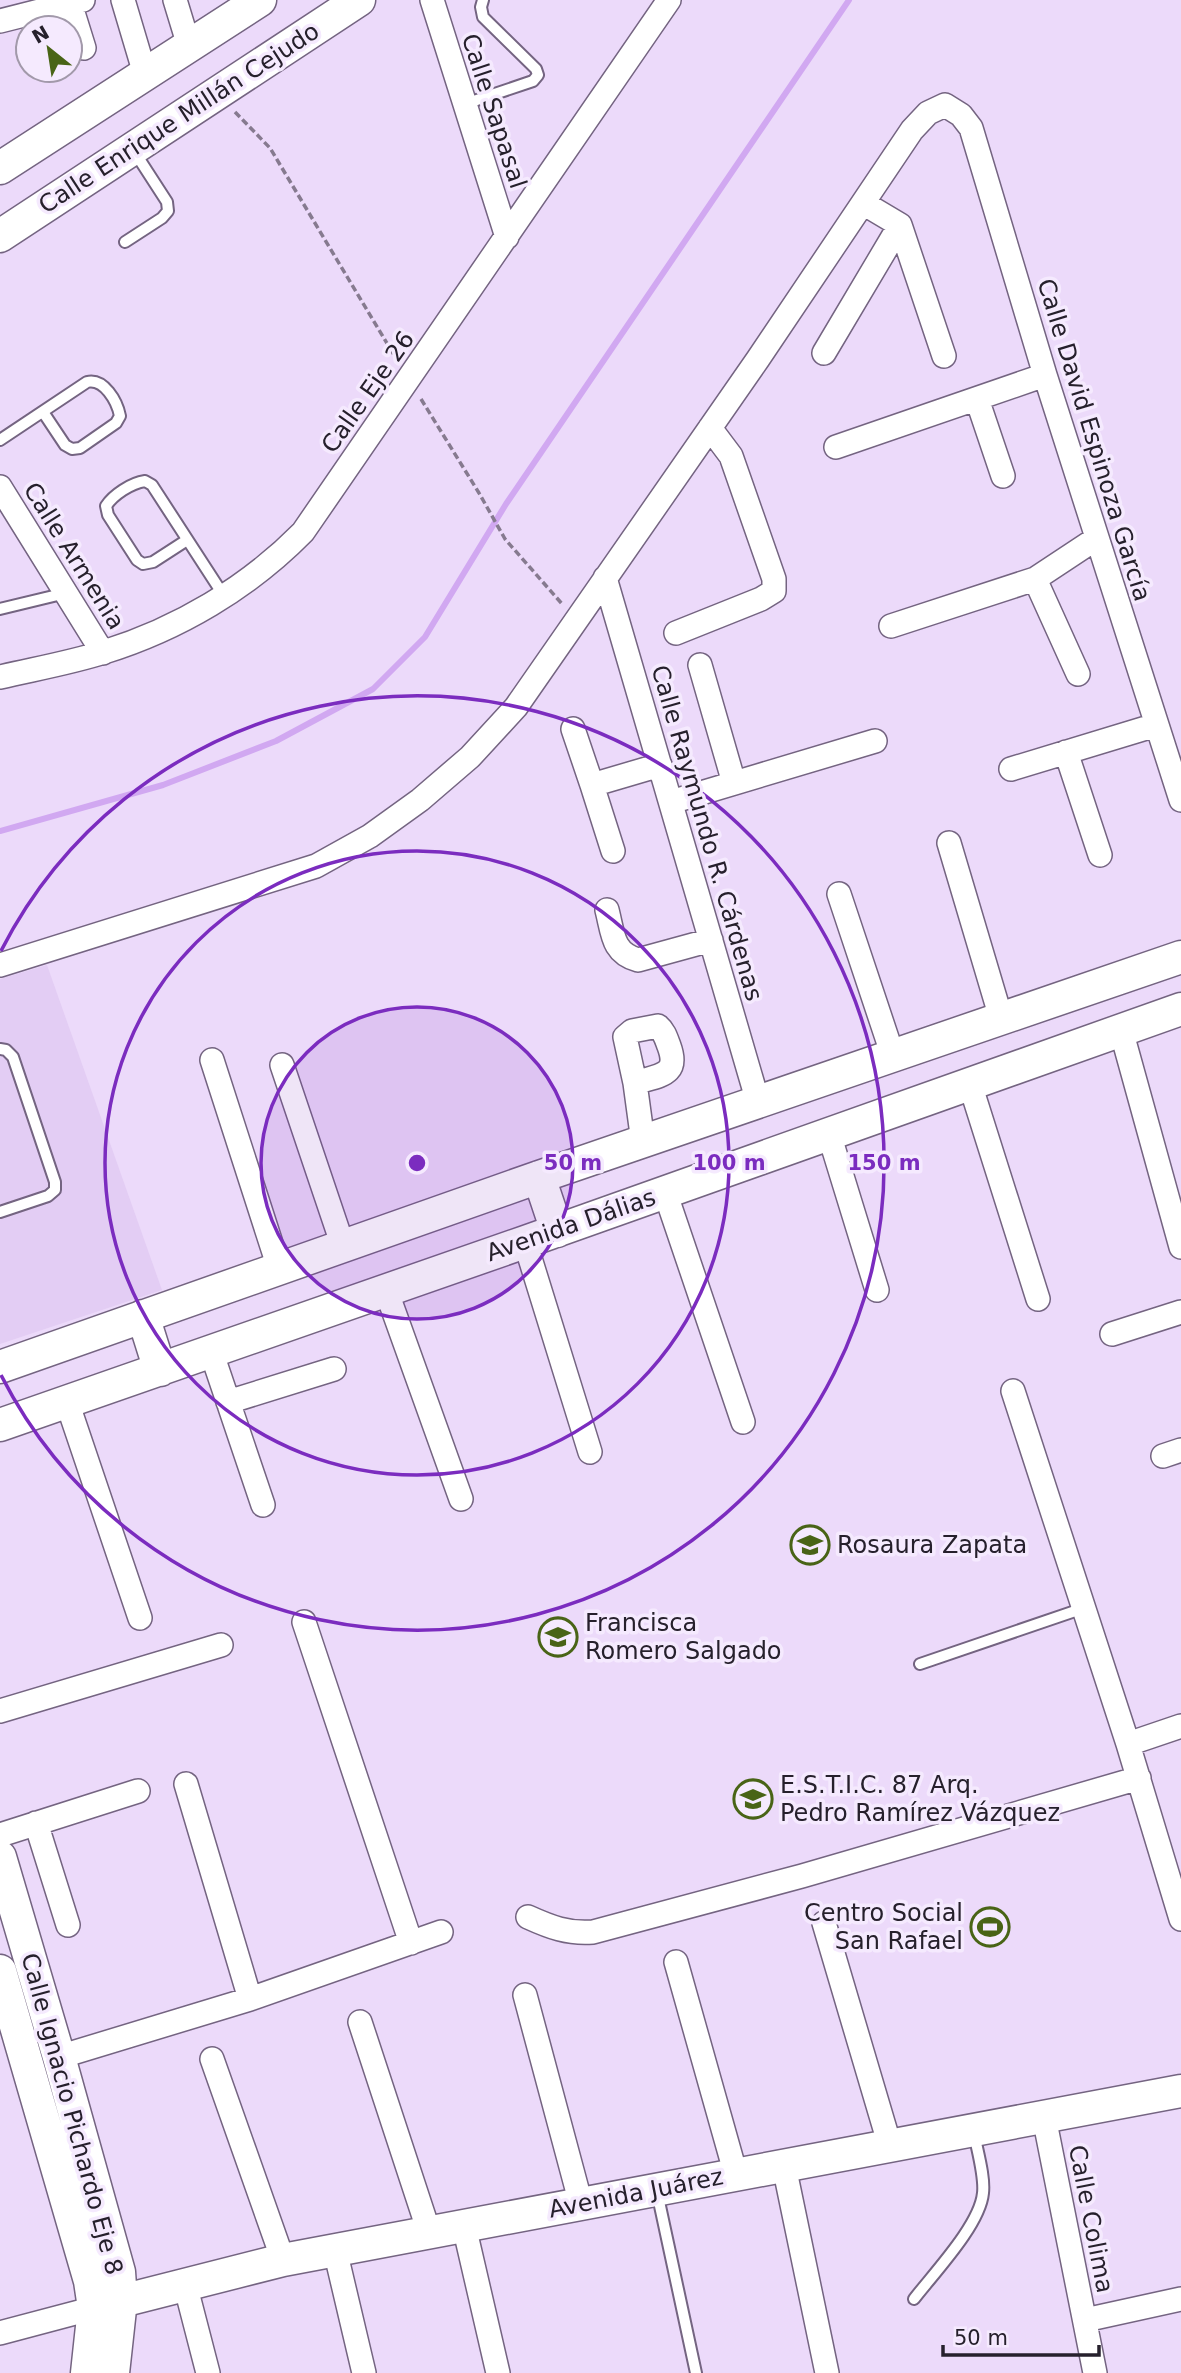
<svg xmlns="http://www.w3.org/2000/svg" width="1181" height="2373" font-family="'DejaVu Sans',sans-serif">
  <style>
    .built { fill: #e3cdf4 }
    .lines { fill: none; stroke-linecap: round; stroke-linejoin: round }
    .stream { stroke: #d1a8f1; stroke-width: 6 }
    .lane-casing { stroke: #746481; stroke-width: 14 }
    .street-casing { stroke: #746481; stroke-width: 26 }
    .secondary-casing { stroke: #746481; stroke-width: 35 }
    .path { stroke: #867a8f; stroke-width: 3.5; stroke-dasharray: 7 3.5; stroke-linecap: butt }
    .lane { stroke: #fff; stroke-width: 10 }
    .street { stroke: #fff; stroke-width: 23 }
    .secondary { stroke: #fff; stroke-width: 32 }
    .ring { fill: none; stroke: #7b2cbf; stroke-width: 3.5 }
    .labels { text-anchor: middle; stroke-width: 7; stroke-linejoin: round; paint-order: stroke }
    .street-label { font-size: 24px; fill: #26202c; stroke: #f5eafe }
    .poi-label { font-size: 24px; fill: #26202c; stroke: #f5eafe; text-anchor: start }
    .centre { fill: #7b2cbf; stroke: #f5eafe; stroke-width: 3.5 }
    .ring-label { font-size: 21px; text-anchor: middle; font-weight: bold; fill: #7b2cbf; stroke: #f5eafe; stroke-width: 7; stroke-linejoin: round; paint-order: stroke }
  </style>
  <rect width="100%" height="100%" fill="#ecdafa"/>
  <path class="built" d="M47 965 162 1290 0 1344V979Z"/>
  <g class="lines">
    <path class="stream" d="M0 831 163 785 276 741 373 689 425 637 506 504 849 0"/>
    <g class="lane-casing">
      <path id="lane" d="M465 104 533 81 538 75 536 69 483 17 481 7 483 0
        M125 242 162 218 168 211 167 202 134 151
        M0 440 87 382C104 378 117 401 120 416L116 423 80 448 72 449 65 445 43 412
        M187 540 153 562 143 564 137 560 108 515 106 506C113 495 131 483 145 481L152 485 224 596
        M0 609 66 593
        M0 1049 6 1050 13 1057 55 1182V1190L48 1196 0 1212
        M920 1664 1084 1608
        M657 2192 696 2373
        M914 2299C934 2273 980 2225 983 2193 985 2176 977 2150 974 2133"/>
    </g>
    <g class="street-casing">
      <path id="street" d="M123 0 145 74
        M175 0 189 46
        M432 0 507 237
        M70 3 84 48
        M0 21 83 0
        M863 203 900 225 944 356
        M824 353 900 225
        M977 399 1003 476
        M836 447 1045 375
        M0 487 103 653
        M605 578 758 1102
        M1035 579 1078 674
        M891 626 1035 579 1097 538
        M676 633 761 599 774 591V579L731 456 710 428
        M700 665 734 783
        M0 677C34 669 70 663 104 652 178 629 248 588 303 532L669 0
        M573 729 592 785 660 765
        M1066 752 1100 855
        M1011 769 1156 725
        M592 785 613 851
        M671 802 875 741
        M949 843 1001 1018
        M839 894 893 1056
        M607 910C613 933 612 953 638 960L711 940
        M0 965 316 866 370 836 420 800 470 757 516 707 758 359 912 130 928 113 945 105 961 115 971 128 1045 375 1181 800
        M1121 1030 1181 1247
        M212 1060 279 1268
        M282 1065 343 1246
        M635 1083C659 1075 680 1076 669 1046 666 1038 664 1031 658 1026L632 1031 625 1037 635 1083 643 1142
        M970 1084 1038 1299
        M829 1134 877 1290
        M665 1192 743 1422
        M525 1242 590 1452
        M386 1290 461 1499
        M1112 1334 1181 1312
        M211 1351 263 1505
        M1013 1391 1128 1744 1181 1919
        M67 1402 140 1618
        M228 1402 334 1369
        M1163 1456 1181 1450
        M304 1622 411 1943
        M0 1711 221 1645
        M1128 1744 1181 1726
        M186 1784 250 1999
        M36 1823 68 1925
        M0 1835 138 1791
        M528 1917C550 1927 568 1934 593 1932L802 1876 1139 1778
        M824 1923 890 2146
        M676 1962 736 2175
        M525 1995 581 2204
        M360 2022 429 2232
        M59 2057 250 1999 441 1932
        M212 2059 283 2260
        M1044 2117 1095 2373
        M784 2166 827 2373
        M464 2226 498 2373
        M335 2250 364 2373
        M185 2284 208 2373
        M1085 2320 1181 2299
        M0 2333 94 2308"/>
    </g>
    <g class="secondary-casing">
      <path id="secondary" d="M0 168 260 0
        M0 236 359 0
        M539 1177 557 1231
        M143 1316 160 1370
        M0 1367 539 1177 1181 957
        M0 1425 525 1242 1181 1009
        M0 1857 59 2057 119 2272 121 2300 113 2373
        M0 1971 90 2281 94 2308 87 2373
        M94 2308 283 2260 1181 2091"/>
    </g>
    <path class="path" d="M235 112 270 148 397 360
      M421 399 479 493 505 539 563 605"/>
    <use href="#lane" class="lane"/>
    <use href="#street" class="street"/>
    <use href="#secondary" class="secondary"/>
  </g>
  <circle cx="417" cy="1163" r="156" fill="#7b2cbf" fill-opacity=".12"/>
  <g class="ring">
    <circle cx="417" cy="1163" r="156"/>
    <circle cx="417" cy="1163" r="312"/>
    <path d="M1 951A467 467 0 1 1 1 1375"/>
  </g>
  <defs>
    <g id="school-ring" transform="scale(2.0125)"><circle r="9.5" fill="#f5eafe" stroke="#496416" stroke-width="1.5"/><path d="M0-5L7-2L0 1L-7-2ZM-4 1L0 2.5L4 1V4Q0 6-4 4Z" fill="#496416"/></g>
    <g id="stadium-ring" transform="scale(2.0125)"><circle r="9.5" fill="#f5eafe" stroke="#496416" stroke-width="1.5"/><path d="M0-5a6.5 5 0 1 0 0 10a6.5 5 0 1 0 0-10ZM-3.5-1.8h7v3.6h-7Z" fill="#496416"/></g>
  </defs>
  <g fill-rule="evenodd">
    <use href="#school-ring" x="810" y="1545"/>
    <use href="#school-ring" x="558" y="1637"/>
    <use href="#school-ring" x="753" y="1799"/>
    <use href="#stadium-ring" x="990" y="1927"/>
  </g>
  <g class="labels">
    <g class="street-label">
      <text transform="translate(494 111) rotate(72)" y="8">Calle Sapasal</text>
      <text transform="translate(179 118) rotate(-33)" y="8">Calle Enrique Millán Cejudo</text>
      <text transform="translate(368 392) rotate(-55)" y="8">Calle Eje 26</text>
      <text transform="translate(1094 440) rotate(73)" y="8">Calle David Espinoza García</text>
      <text transform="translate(74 556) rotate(58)" y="8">Calle Armenia</text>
      <text transform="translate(707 833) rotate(74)" y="8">Calle Raymundo R. Cárdenas</text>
      <text transform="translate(571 1225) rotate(-19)" y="8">Avenida Dálias</text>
      <text transform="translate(72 2114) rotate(75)" y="8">Calle Ignacio Pichardo Eje 8</text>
      <text transform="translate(636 2193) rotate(-11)" y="8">Avenida Juárez</text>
      <text transform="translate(1091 2219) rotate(79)" y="8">Calle Colima</text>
    </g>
    <g class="poi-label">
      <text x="837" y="1553">Rosaura Zapata</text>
      <text x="585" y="1631">Francisca<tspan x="585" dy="28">Romero Salgado</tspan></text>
      <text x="780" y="1793">E.S.T.I.C. 87 Arq.<tspan x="780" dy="28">Pedro Ramírez Vázquez</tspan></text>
      <text x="963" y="1921" text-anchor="end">Centro Social<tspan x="963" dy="28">San Rafael</tspan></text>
    </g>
  </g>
  <circle cx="417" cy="1163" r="10" class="centre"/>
  <g class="ring-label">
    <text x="573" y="1170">50 m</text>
    <text x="729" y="1170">100 m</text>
    <text x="884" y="1170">150 m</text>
  </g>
  <g transform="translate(49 49) rotate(330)"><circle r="33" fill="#f5eafe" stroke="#a299aa" stroke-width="2"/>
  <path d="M0-5L12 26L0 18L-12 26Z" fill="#496416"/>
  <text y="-10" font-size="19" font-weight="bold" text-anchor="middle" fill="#26202c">N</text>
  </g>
  <path d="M943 2345v10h156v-10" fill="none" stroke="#26202c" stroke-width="3.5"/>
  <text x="954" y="2345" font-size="21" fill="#26202c" stroke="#f5eafe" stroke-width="5" paint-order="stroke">50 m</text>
</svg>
